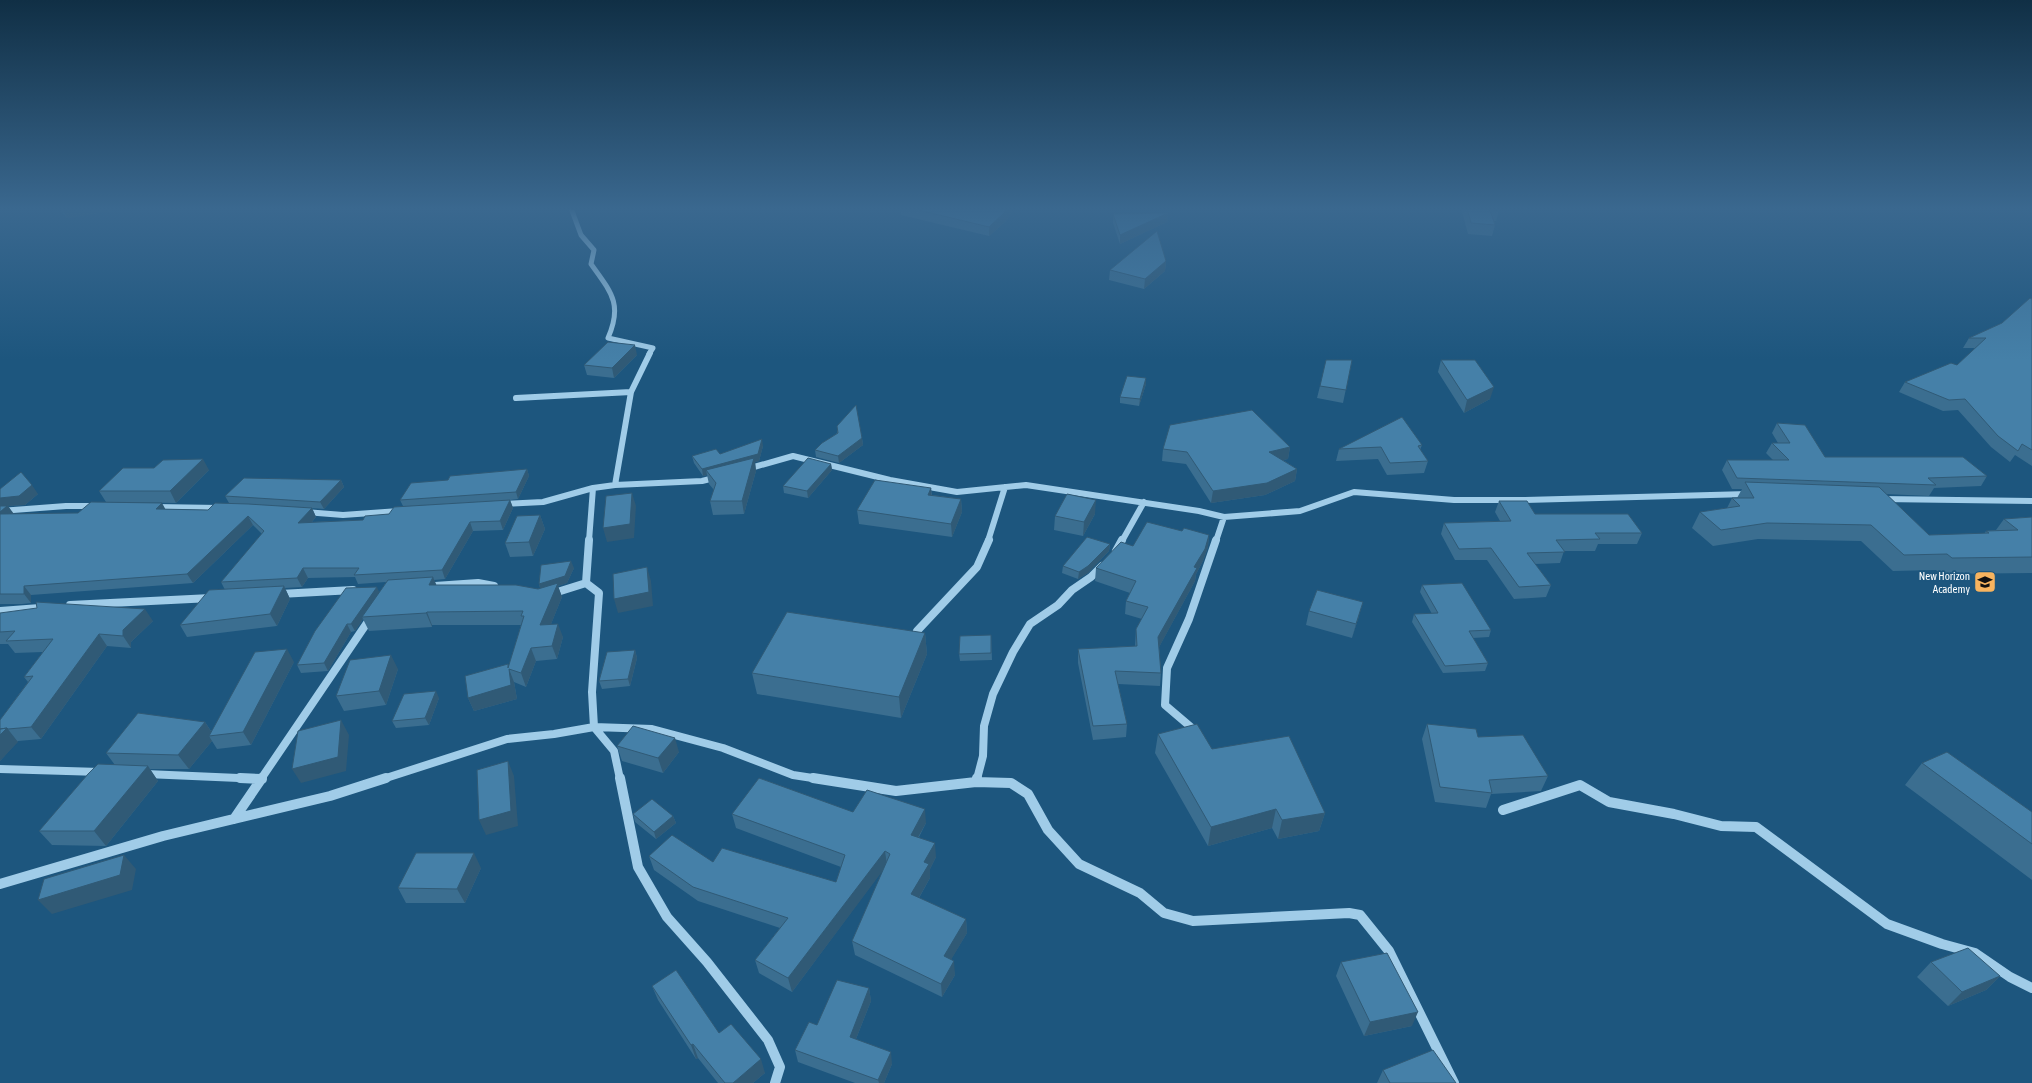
<svg xmlns="http://www.w3.org/2000/svg" width="2032" height="1083" font-family="'Asap Condensed',sans-serif">
  <style>
    .lines { fill: none; stroke-linecap: round; stroke-linejoin: round }
    .minor-far3 { stroke: #a0cce8; stroke-width: 5 }
    .minor-far2 { stroke: #a0cce8; stroke-width: 6 }
    .minor-far1 { stroke: #a0cce8; stroke-width: 8 }
    .minor { stroke: #a0cce8; stroke-width: 10 }
    .wall { fill: #3b6e90 }
    .shaded-wall { fill: #305a76 }
    .building { fill: #4580a8; stroke: #305a76 }
    .labels { text-anchor: middle; stroke-width: 3.5; stroke-linejoin: round; paint-order: stroke }
    .poi-label { font-size: 11px; fill: #fff; stroke: #1d567e; text-anchor: end }
  </style>
  <rect width="100%" height="100%" fill="#1d567e"/>
  <g class="lines">
    <path class="minor-far3" d="M571 208 581 235 594 250 591 264C611 292 623 304 608 338L653 348 649 354"/>
    <path class="minor-far2" d="M516 398 631 392
      M747 469 793 456 890 480 957 492 1026 485 1199 511 1224 517 1300 511 1354 492 1454 500H1525L1748 494
      M615 485 631 392 650 353
      M1882 499 2032 501
      M503 504 543 502 593 488 615 485 702 481 718 477
      M155 507 219 508
      M0 511 66 506H95
      M305 512 343 515 399 511
      M589 541 593 488
      M988 541 1005 487
      M1122 541 1144 502
      M1216 541 1224 517"/>
    <path class="minor-far1" d="M1116 551 1122 540
      M586 583 599 593 592 692 594 727 614 751 620 779
      M435 586 478 583 494 586
      M280 594 353 590
      M551 594 586 583 589 540
      M70 605 211 598
      M0 611 40 608
      M917 631 977 567 989 540
      M1192 728 1165 705 1167 668 1189 619 1216 540
      M0 769 100 772
      M146 774 262 779
      M261 779 371 617
      M383 779 507 739 554 734 594 727 652 729 723 748 793 775 819 779
      M977 779 983 756 984 726 993 694 1013 652 1030 624 1058 605 1072 590 1091 577 1102 566"/>
    <path class="minor" d="M240 778 262 779
      M620 778 638 867 667 917 707 962 768 1040 780 1067 775 1083
      M813 778 896 791 976 782 1011 783 1028 794 1048 830 1079 864 1140 893 1164 913 1193 921 1349 913 1360 915 1389 951 1454 1083
      M976 782 977 778
      M1503 810 1580 785 1609 802 1674 814 1721 826 1756 827 1887 924 1942 944 1975 953 2010 977 2032 988
      M234 819 262 778
      M0 884 163 836 330 796 386 778"/>
  </g>
  <path class="wall" d="M59 208H109L111 211 67 218Z
    M900 208H1015L1005 222 989 236 901 215Z
    M1461 208H1498L1499 211 1496 221H1494L1495 225 1492 236 1468 234Z
    M1168 213 1167 222 1120 244 1113 223V214Z
    M1166 261 1165 271 1144 289 1109 280 1110 270Z
    M2032 299V466L2015 455 2010 462 1991 447 1958 410 1943 411 1899 392 1905 382 1957 365 1975 348H1963L1969 338 2002 323Z
    M637 355 614 378 587 375 584 365Z
    M1352 360 1343 403 1317 398 1320 386Z
    M1441 360 1490 399 1464 413 1438 372Z
    M1146 378V384L1139 406 1120 403V397Z
    M1777 423 1825 457 1987 476 1981 486 1934 488 1929 496 1886 494 1929 535 1984 534 1986 531 1996 530 2004 519 2032 517V573L1941 574 1936 570 1893 571 1861 541 1758 539 1713 546 1692 528 1700 512 1727 508 1732 498H1737L1742 489H1732L1722 470 1727 460H1773L1766 453 1772 443H1778L1772 433Z
    M837 426 862 438 863 445 839 463 816 457 815 450 837 433Z
    M1422 445 1420 450 1428 461 1424 473 1387 475 1378 459 1336 461 1339 449Z
    M763 446 759 461 755 462 756 471 744 514 713 515 710 501 714 490 709 484 707 475 703 476 694 463 692 456 720 454Z
    M1290 447 1288 459 1283 460 1297 469 1295 481 1265 495 1211 503 1186 464 1162 461 1163 449Z
    M831 464 832 470 808 498 784 493 783 486Z
    M527 469 529 476 518 499 510 500 513 508 503 530 473 531 445 579 434 580 436 585 538 589 540 588 539 584 574 568 567 583 558 586 562 597 551 624 563 637 557 659 536 661 526 687 514 682 517 699 474 711 468 698 508 664 509 666 521 625H432V627L369 631 363 619 355 631 351 632 328 671 301 673 297 665 380 592 386 582 358 584 355 577 308 578 302 587 285 588 290 599 277 626 187 637 180 625 225 590 221 582 262 534 253 525 193 583 31 595V603L22 604H0V489L38 494 25 505 8 506 13 514 78 513 166 509 208 510 229 503 225 496 341 480 344 487 324 509 298 507 312 508 316 517 312 522 363 520 389 514 403 506 400 500 448 480Z
    M209 470 176 503 106 502 99 491Z
    M931 488 932 495 961 499 962 512 952 537 859 524 857 510Z
    M1499 501 1535 514 1642 533 1637 544H1598L1595 551H1564L1560 563 1535 564 1551 585 1546 597 1514 599 1487 560H1455L1441 534 1444 523 1500 521 1495 512Z
    M1095 514 1083 536 1054 530 1055 516Z
    M540 515 545 529 533 556 510 557 505 543Z
    M1182 531 1209 535 1208 547 1203 561 1196 574 1195 581 1159 647 1161 673 1160 686 1118 684 1127 724 1126 737 1093 740 1078 663V649L1135 646 1136 629 1142 619 1125 614 1126 601 1130 593 1095 581 1096 568 1133 546Z
    M1110 544 1109 551 1088 573 1078 579 1062 573 1063 566Z
    M1422 585 1491 630 1489 637 1473 638 1488 663 1485 671 1443 673 1412 622 1414 614H1432L1420 592Z
    M1309 611 1359 616 1352 638 1306 625Z
    M0 613 153 621 131 642V648L107 646 41 739 18 741 0 761V720L28 682 24 677 43 652 15 653 8 644H0Z
    M925 633 927 654 901 718 757 694 752 673Z
    M991 635 992 660 960 661 959 654Z
    M635 650 637 658 630 686 602 689 599 681Z
    M294 662 251 745 217 749 212 741 189 769H150L158 781 106 846 52 845 39 831 115 765 106 753 205 722 211 731Z
    M398 669 386 705 344 711 336 696Z
    M439 698 429 725 396 728 392 721Z
    M1427 724 1478 737 1548 776 1541 791 1491 794 1486 808 1435 802 1422 739Z
    M1158 734 1212 749 1325 813 1319 831 1278 839 1272 828 1208 846 1155 753Z
    M617 746 679 752 663 773 622 761Z
    M1922 763 2032 812V880L1905 785Z
    M853 812 926 823 919 837 936 857 930 869V878L919 898 966 919 967 933 951 959 955 975 942 997 855 955 852 941 884 868 792 992 759 973 755 960 780 928 698 901 654 870 649 856 713 862 836 882 841 867 736 828 732 814Z
    M633 814 673 816 676 823 656 839 635 822Z
    M481 868 465 903H406L398 888Z
    M1341 962 1412 1026 1364 1036 1336 976Z
    M1931 962 2000 976 1986 990 1948 1006 1917 977Z
    M652 986 719 1033 765 1073 753 1083H718L698 1058 696 1059 658 1000Z
    M869 988 871 1001 856 1039 892 1064 884 1083H855L798 1062 795 1050Z
    M1383 1070 1456 1083H1377Z"/>
  <path class="shaded-wall" d="M66 208H109L111 211 67 218 62 209Z
    M1008 208H1015L1005 222 989 236V227Z
    M1168 213 1167 222 1120 244V235Z
    M1166 261 1165 271 1144 289 1145 279Z
    M635 345 637 355 614 378 612 368Z
    M1146 378V384L1139 406 1140 399Z
    M1494 387 1490 399 1464 413 1467 400Z
    M862 438 863 445 839 463 838 456Z
    M762 439 763 446 759 461 755 462 756 471 744 514 742 501 706 470 707 475 703 476 702 469Z
    M1290 447 1288 459 1267 464 1269 452Z
    M203 459 209 470 176 503 170 491Z
    M831 464 832 470 808 498 807 491Z
    M527 469 529 476 518 499 516 492Z
    M1297 469 1295 481 1265 495 1211 503 1213 491Z
    M341 480 344 487 324 509 320 502Z
    M32 485 38 494 25 505 8 506 14 514 0 518V498Z
    M931 488 932 502 928 495Z
    M632 493 636 506 634 538 607 542 603 528Z
    M961 499 962 512 952 537 951 524Z
    M510 500 513 508 503 530 500 521Z
    M1096 500 1095 514 1083 536 1084 522Z
    M162 503 167 512 156 509Z
    M312 508 316 517 303 532 298 523Z
    M540 515 545 529 533 556 529 542Z
    M248 516 253 525 193 583 187 574Z
    M470 522 473 531 445 579 442 570Z
    M1209 535 1208 547 1203 561 1196 574 1195 581 1157 651 1158 637 1194 567Z
    M1110 544 1109 551 1088 573 1078 579 1079 572Z
    M571 561 574 568 567 583 558 586 562 597 545 639 540 625 541 591 539 584Z
    M647 567 651 581 653 606 618 613 614 599Z
    M303 568 308 578 302 587 297 578Z
    M433 577 439 591 429 585Z
    M24 586 31 595V603L24 594Z
    M284 586 290 599 277 626 270 614Z
    M377 587 380 594 362 617 363 619 355 631 351 624Z
    M1363 602 1359 616 1352 638 1356 624Z
    M145 609 153 621 131 642V648L123 636V630Z
    M427 612 432 625V627L426 613Z
    M347 624 351 632 328 671 324 663Z
    M558 624 563 637 557 659 552 646Z
    M925 633 927 654 901 718 899 697Z
    M99 634 107 646 41 739 31 727Z
    M531 648 536 661 526 687 521 673Z
    M287 649 294 662 251 745 243 732Z
    M635 650 637 658 630 686 628 679Z
    M391 655 398 669 386 705 379 691Z
    M509 669 514 682 517 699 474 711 468 698Z
    M436 691 439 698 429 725 425 718Z
    M341 720 349 735 346 771 301 783 292 769Z
    M205 722 214 736H209L212 741 189 769 178 755Z
    M7 728 18 742 0 761V735Z
    M675 738 679 752 663 773 658 758Z
    M508 761 514 776 518 826 486 835 479 820Z
    M148 766 158 781 106 846 94 831Z
    M925 809 926 823 912 848 911 835Z
    M1276 809 1272 828 1208 846 1211 827Z
    M1325 813 1319 831 1278 839 1282 820Z
    M673 816 676 823 656 839 654 832Z
    M935 843 936 857 930 869V878L913 908 911 894 924 862Z
    M885 851 887 865 792 992 788 978Z
    M474 853 481 868 465 903 457 889Z
    M124 855 136 869 132 890 52 914 38 900Z
    M966 919 967 933 945 970 944 956Z
    M954 961 955 975 942 997 941 984Z
    M2000 976 1986 990 1948 1006 1962 992Z
    M869 988 871 1001 852 1049 850 1037Z
    M1418 1012 1412 1026 1364 1036 1370 1022Z
    M693 1044 698 1058 696 1059 691 1045Z
    M891 1052 892 1064 884 1083H879L878 1080Z
    M761 1059 765 1073 753 1083H733Z"/>
  <path class="building" d="M910 208H1008L1005 212 989 227Z
    M1467 208H1498L1499 211 1490 210 1495 225 1471 223Z
    M1168 213 1120 235 1113 214Z
    M1157 231 1166 261 1145 279 1110 270Z
    M2030 298 2032 299V450L2022 444 2018 451 1998 436 1965 399 1949 400 1905 382 1951 363 1957 365 1986 338H1969L2002 323Z
    M608 342 635 345 612 368 584 365Z
    M1326 360H1352L1346 390 1320 386Z
    M1441 360H1475L1494 387 1467 400Z
    M1127 376 1146 378 1140 399 1120 397Z
    M856 405 862 438 838 456 815 450 822 443 838 433 837 426Z
    M1252 410 1290 447 1269 452 1297 469 1267 483 1213 491 1187 452 1163 449 1170 425Z
    M1402 417 1422 445 1418 446 1428 461 1390 463 1381 447 1339 449Z
    M1777 423 1805 425 1825 457H1963L1987 476 1928 478 1936 485 1737 478 1727 460H1789L1772 443H1790Z
    M762 439 758 454 702 469 692 456 716 449 720 454Z
    M754 458 742 501H710L716 483 706 470Z
    M808 458 831 464 807 491 783 486Z
    M203 459 170 491H99L123 468H154L163 460Z
    M527 469 516 492 400 500 411 483 448 480 450 476Z
    M21 472 32 485 19 496 0 498V489Z
    M244 478 341 480 320 502 225 496Z
    M875 480 931 488 928 495 961 499 951 524 857 510Z
    M1745 482 1879 487 1929 535 1989 533 1986 531 2018 530 2004 519 2032 517V557L1952 558 1947 554 1904 555 1871 525 1767 523 1721 530 1700 512 1740 506 1732 498H1754Z
    M632 493 630 524 603 528 606 496Z
    M1067 494 1096 500 1084 522 1055 516Z
    M510 500 500 521 470 522 442 570 354 575 359 568H303L297 578 221 582 264 531 248 516 187 574 24 586V594H0V514L78 513 91 502 162 503 156 509 208 510 215 503 248 504 312 508 298 523 363 520 365 516 389 514 394 507Z
    M1499 501H1527L1535 514H1628L1642 533H1595L1600 539 1556 540 1565 552 1527 553 1551 585 1519 587 1491 548 1459 549 1444 523 1511 521Z
    M0 506H7L0 512Z
    M540 515 529 542 505 543 517 516Z
    M1147 522 1182 531 1184 528 1209 535 1205 549 1194 567 1197 568 1158 637 1161 673 1115 671 1127 724 1093 726 1078 649 1137 646 1136 629 1148 607 1126 601 1136 581 1096 568 1121 542 1133 546Z
    M1087 537 1110 544 1088 566 1079 572 1063 566Z
    M571 561 565 576 539 584 541 565Z
    M647 567 649 592 614 599 613 574Z
    M433 577 429 585H516L538 589 558 583 540 625 558 624 552 646 531 648 521 673 509 669 511 685 468 698 465 676 508 664V668L524 616H521L523 611 427 612 426 613 362 617 388 580Z
    M1462 583 1491 630 1469 631 1488 663 1445 666 1414 614 1438 613 1422 585Z
    M284 586 270 614 180 625 209 590Z
    M377 587 351 624H347L324 663 297 665 315 631 346 588Z
    M1317 590 1363 602 1356 624 1309 611Z
    M36 602 145 609 123 630V636L99 634 31 727 8 729 7 728 0 729V720L33 676 24 677 53 639 6 641 15 631 0 632V613L37 608Z
    M787 612 925 633 899 697 752 673Z
    M991 635V653L959 654 960 636Z
    M287 649 243 732 209 736 255 652Z
    M635 650 628 679 599 681 607 652Z
    M391 655 379 691 336 696 350 660Z
    M436 691 425 718 392 721 404 694Z
    M138 713 205 722 178 755 106 753Z
    M341 720 338 757 292 769 298 731Z
    M1197 724 1212 749 1289 736 1325 813 1282 820 1276 809 1211 827 1158 734Z
    M1427 724 1476 729 1478 737 1523 735 1548 776 1489 780 1492 793 1440 787Z
    M633 726 675 738 658 758 617 746Z
    M7 728 0 735V729Z
    M1947 752 2032 812V844L1922 763Z
    M508 761 511 811 479 820 477 770Z
    M98 764 148 766 94 831H39L88 774Z
    M759 778 853 812 867 790 925 809 911 835 935 843 924 862 929 864 911 894 966 919 944 956 954 961 941 984 852 941 890 854 885 851 788 978 755 960 788 918 693 887 649 856 672 835 713 862 722 848 836 882 845 855 732 814Z
    M652 799 673 816 654 832 633 814Z
    M416 853H474L457 889 398 888Z
    M124 855 120 875 38 900 44 879Z
    M1968 948 2000 976 1962 992 1931 962Z
    M1387 953 1418 1012 1370 1022 1341 962Z
    M676 970 719 1033 731 1024 761 1059 733 1083H725L693 1044 691 1045 652 986Z
    M837 980 869 988 850 1037 891 1052 878 1080 795 1050 809 1022 817 1025Z
    M1433 1050 1456 1083H1390L1383 1070Z"/>
  <linearGradient id="sky" x2="0" y2="1"><stop stop-color="#102f45"/><stop offset="0.58" stop-color="#3a688f"/><stop offset="1" stop-color="#3a688f" stop-opacity="0"/></linearGradient>
  <rect width="2032" height="360" fill="url(#sky)"/>
  <defs>
    <g id="school-square" transform="scale(1.15)"><rect x="-9" y="-9" width="18" height="18" rx="4" fill="#f8b45f" stroke="#1d567e"/><path d="M0-5L7-2L0 1L-7-2ZM-4 1L0 2.5L4 1V4Q0 6-4 4Z" fill="#111"/></g>
  </defs>
  <g fill-rule="evenodd">
    <use href="#school-square" x="1985" y="582"/>
  </g>
  <g class="labels">
    <g class="poi-label">
      <text x="1970" y="580">New Horizon<tspan x="1970" dy="13">Academy</tspan></text>
    </g>
  </g>
</svg>
